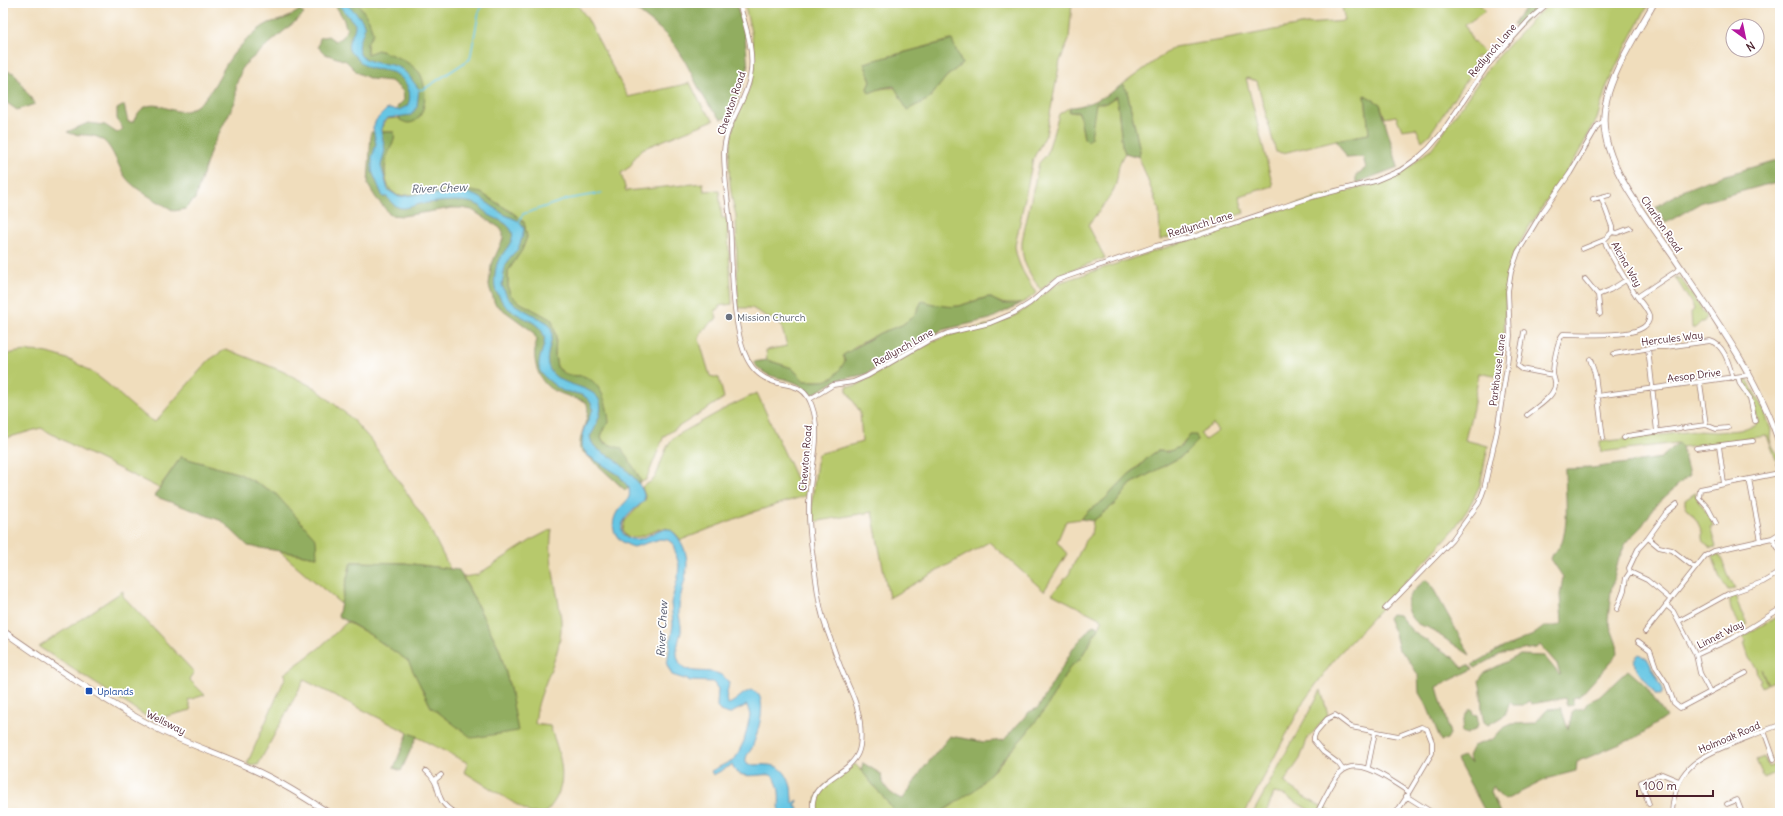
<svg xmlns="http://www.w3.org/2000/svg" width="1783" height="816" font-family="Delius,sans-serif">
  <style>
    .green { fill: #b7c96c; stroke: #80744c; fill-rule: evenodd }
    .forest { fill: #91ad60; stroke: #6e6646 }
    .water { fill: #66c6e4; stroke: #587288 }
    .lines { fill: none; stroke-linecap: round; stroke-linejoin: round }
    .stream { stroke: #66c6e4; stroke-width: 1.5 }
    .street-casing { stroke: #9d7e74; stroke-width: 5.5 }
    .secondary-casing { stroke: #9d7e74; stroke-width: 7 }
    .street { stroke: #fff; stroke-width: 4 }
    .secondary { stroke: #fff; stroke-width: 5.5 }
    .worship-dot { fill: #6b7280; stroke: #fff; stroke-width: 1.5 }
    .transit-dot { fill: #1a4fb4; stroke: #fff; stroke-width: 1.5 }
    .labels { text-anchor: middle; stroke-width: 3.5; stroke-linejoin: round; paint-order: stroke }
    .street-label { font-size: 10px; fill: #4a1f2b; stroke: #fff }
    .worship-label { font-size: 10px; fill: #5b616d; stroke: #fff; text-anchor: start }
    .transit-label { font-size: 10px; fill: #164399; stroke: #fff; text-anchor: start }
    .water-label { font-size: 11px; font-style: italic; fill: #54596c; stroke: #fff }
  </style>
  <rect width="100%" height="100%" fill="#fff"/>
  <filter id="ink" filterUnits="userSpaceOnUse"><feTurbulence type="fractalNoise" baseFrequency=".025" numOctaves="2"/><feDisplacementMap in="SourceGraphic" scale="8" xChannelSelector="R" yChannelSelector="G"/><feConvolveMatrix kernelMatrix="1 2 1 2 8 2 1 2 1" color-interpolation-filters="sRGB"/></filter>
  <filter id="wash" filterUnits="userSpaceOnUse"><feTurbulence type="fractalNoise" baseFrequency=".012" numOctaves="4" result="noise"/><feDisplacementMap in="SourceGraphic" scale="16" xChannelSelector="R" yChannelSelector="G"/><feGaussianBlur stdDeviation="0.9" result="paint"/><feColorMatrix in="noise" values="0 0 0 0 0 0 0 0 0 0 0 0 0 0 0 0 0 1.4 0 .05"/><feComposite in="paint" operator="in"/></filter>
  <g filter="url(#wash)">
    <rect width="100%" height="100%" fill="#f0ddbc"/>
    <path class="green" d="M358 3H576L587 18 628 97 690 83 703 108 714 120 642 149 633 160 631 166 621 173 626 191 703 183 704 191 719 190 722 218H727L732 304 719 306V309L715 310 717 319C708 324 703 329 699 339L710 376 719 378 724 398 664 436 646 480 641 482C634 466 621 448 604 442L601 437 604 428 584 376 567 375 557 367 555 356 556 336 552 320 517 301 510 294 508 288V271L522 250 527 237 524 222 513 213 481 193 447 191 398 196 389 189C385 180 384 166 387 157 389 147 396 143 394 132H382V127L387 119 399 118 400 120 423 110 367 54V44Z
      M744 3H1072L1069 39 1060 61 1046 135 1033 159 1015 246C1017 265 1026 277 1036 293 1020 308 1008 308 989 297 979 299 972 302 962 305 950 309 934 305 922 301L915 315 902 325 880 333 854 347 838 374 828 381H804L792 368 767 360 766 350 787 346 781 325 752 308H738L736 215C728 188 726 149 735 122 740 107 748 94 752 79 758 54 750 27 744 3ZM951 40 962 64 946 77 929 99C903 90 897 83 869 92L867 88 871 81 864 63Z
      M1341 3H1479L1485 11 1465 25 1472 40 1487 56 1476 57 1474 61 1473 70 1430 134 1422 141 1416 128 1402 130 1396 116 1385 118 1380 104 1365 95 1369 134 1336 140 1283 153 1276 152 1257 81 1246 78 1273 186 1239 196 1244 213 1160 240 1159 210 1139 157 1140 151 1127 91 1122 85 1174 47 1222 40 1306 24 1345 21Z
      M1550 3H1649L1618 62 1606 88 1597 119 1575 159 1527 230 1514 254 1508 271 1506 291 1504 336 1499 377 1479 373 1473 408 1465 440 1488 446 1480 485 1468 509 1451 533 1337 656 1304 701 1245 813H940L954 804 995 769 1025 735 1046 708 1070 667 1080 659 1103 620 1052 594 1069 574 1084 543 1091 535 1093 521 1116 503 1131 484 1184 455 1198 441 1190 435C1180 449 1174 452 1157 451L1128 475 1104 500 1088 511 1081 519 1066 521 1057 542 1067 554 1044 591 989 542 889 598 872 512 813 522 812 500 818 454 862 442 860 412 847 391V386H856C884 369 912 350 942 338 966 329 991 327 1014 316 1032 307 1044 291 1061 282L1313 199 1371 185 1394 176 1413 164 1432 148 1489 67 1532 20ZM1213 424 1218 431 1205 440 1200 433Z
      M1117 96 1122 145 1125 153C1115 167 1120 176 1114 189 1108 202 1096 214 1088 225L1105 258 1056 276 1041 290C1029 273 1021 262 1022 241L1039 163 1047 154 1059 114 1070 107V112H1079L1084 138 1096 102 1106 103Z
      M1675 277 1681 279 1706 316 1704 322H1701L1695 328H1692L1691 312 1694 310 1693 306Z
      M226 349 282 371 315 388 350 417 370 439 426 521 450 569 405 563 351 562 341 604 279 551 317 557 275 493 240 474 181 457 159 488 81 450 41 428 3 439V356C35 343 74 358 100 378 120 393 132 409 155 422L209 360Z
      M1742 378 1747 380 1764 410 1771 430 1770 438 1771 444 1780 458V470L1767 436 1682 447 1678 443 1601 452 1600 442 1695 431 1717 432 1740 430 1755 425 1758 421 1752 398 1741 380Z
      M757 393 800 487 806 491 808 495 750 513 681 540C660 512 652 543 626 536L623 530 625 521 646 499 642 487C645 485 649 483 653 480 660 473 662 449 674 437L726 408Z
      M1695 493C1699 506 1709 511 1713 526L1710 527 1716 547 1710 548 1702 539V532L1697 521 1685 505V500Z
      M552 529C547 561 558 589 561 620 563 652 544 679 537 709 536 714 536 719 535 724L550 726C561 758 572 786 545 813H530L464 772 468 763 304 680 258 765 247 764 286 676 284 674 319 648 347 622 369 634 409 661 431 707 517 731 510 688 499 648 463 577 477 575 533 539Z
      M1719 554 1735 589 1728 590 1719 576 1713 557 1714 555Z
      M123 591V596L194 672 189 679 205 695 188 700 191 710 152 720 39 647Z
      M1735 595C1738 604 1742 616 1748 624L1743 627C1735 622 1727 606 1731 596Z
      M1780 615V677L1768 684 1761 669 1767 684 1762 687 1759 681 1761 680 1756 672 1757 669 1749 658 1744 643 1746 642 1743 636Z
      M1321 690 1328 715C1323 720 1312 735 1308 737L1300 759 1284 782 1301 794 1302 796 1334 813H1314L1284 795 1274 793 1266 813H1253Z
      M1764 757 1768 767 1778 764 1780 771 1764 778 1756 760Z
      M855 764 861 770 896 813H817C809 789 839 776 855 764Z"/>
    <path class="forest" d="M334 3H358L369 20 373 33 367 44V54L378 50C392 55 408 60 419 72 428 83 428 122 409 123 406 123 402 121 400 120L397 107 404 100 403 91 391 81 371 79 358 73 346 61 325 54 318 47 320 38 328 36 335 41 341 38 347 30 343 18Z
      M634 3H736L745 35 748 69 733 113 729 118 721 119C697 97 691 62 669 38 658 26 644 16 631 6Z
      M1531 3H1545L1517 28 1513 25 1517 18Z
      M300 10 304 14 243 66 236 85V100L211 149 195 199 185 209 174 211C160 202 136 191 126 178 118 167 114 150 104 141 92 131 79 138 67 132L88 123 105 125 117 133 123 129 117 119V109L124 105 128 122H133C135 118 138 112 142 109 158 97 174 118 191 109 214 98 220 68 236 51 245 41 257 29 269 23 274 21 279 21 284 19 289 17 295 13 300 10Z
      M952 40 962 64 946 77 929 99 907 110 894 86 882 88 869 93 867 88 871 81 864 63Z
      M3 70 14 73 35 104 17 110 3 100Z
      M1122 84 1127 91 1140 151 1139 157 1125 153 1122 145 1117 96 1106 103H1096L1091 138 1087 141 1084 138 1079 112H1069L1070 107C1083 108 1113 94 1122 84Z
      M1365 95 1380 104 1398 167 1356 183V175L1366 168 1363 157 1347 158 1336 140 1369 134Z
      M371 132H394C396 142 390 147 387 156 383 170 384 189 398 196L447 191H471L481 193 513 213 524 222 527 237 522 250 508 271V288L510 294 517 301 552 320 556 336 555 356 557 367C560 370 564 374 567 375 572 377 578 375 583 376 602 382 608 406 609 423L604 428 601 437 604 443 621 448 634 468 641 482 625 490 580 449C578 433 593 414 586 402 575 398 563 395 553 390 537 382 531 356 537 340L532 331 495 304 489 286 491 266 503 239V233L500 228 472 210 462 208H452L403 216 390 215 383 206 376 198 368 185Z
      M1780 159V181L1702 202 1666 223 1656 207 1682 191 1706 181Z
      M989 297 1002 304H1020L990 319 942 330 895 353 867 374 837 380 812 395C808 392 804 388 800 385 780 374 769 382 753 362L767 360 792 368 804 381C828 381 832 384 845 361L843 355 880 333 902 325 915 315 922 301C934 304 950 309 962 305 972 302 980 299 989 297Z
      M1190 435H1196L1198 441 1184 455 1131 484 1116 503 1093 521 1081 519 1088 511 1104 500 1128 475 1140 466 1147 458 1157 451 1168 452 1182 446Z
      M1678 443 1682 447 1689 475 1655 506 1642 526 1627 541 1619 558 1611 591 1608 620 1617 645 1618 654 1580 696 1573 698V705L1567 706 1565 698 1532 704 1529 701 1523 705H1513L1510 702 1505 715 1488 725 1484 722C1480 709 1483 695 1479 681L1484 673 1520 655 1544 656 1559 674H1560L1557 664 1540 645 1536 648 1503 653 1475 668 1472 665 1502 648 1533 635 1545 626H1556L1562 623 1560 595 1563 577 1551 559C1553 550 1561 549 1563 539 1569 517 1565 491 1565 469L1592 468 1661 458Z
      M181 457 240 474 275 493 316 539 317 557 248 546 222 521 154 496Z
      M351 562 405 563 459 570 499 648 510 688 518 731 472 738 431 707 408 661 369 634 338 616Z
      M1425 580 1429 581 1470 655 1427 627C1420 626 1415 623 1411 617 1400 600 1412 592 1425 580Z
      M1391 614 1399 615 1413 632 1454 658 1463 668 1468 665 1473 669 1437 687 1450 734 1447 739 1441 741 1427 706 1419 693 1418 675 1407 657 1399 650 1395 634 1388 618Z
      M1093 625 1099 627 1080 659 1070 667 1046 708 1025 735 976 789 940 813H896L861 770 863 763 881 774C882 786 891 796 903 799L922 770 950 736 984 742 1004 740 1029 712 1038 708 1074 647Z
      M1628 670 1645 685 1666 717 1637 737 1577 762 1576 771 1549 778 1505 800 1498 794 1493 786 1491 792 1500 813H1486L1457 760 1463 756 1471 763 1468 756 1473 746 1493 739 1503 728 1512 724 1535 723 1548 709 1561 708 1568 729 1573 710 1584 708 1588 702 1599 697Z
      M1470 709H1472L1473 714 1477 715C1480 727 1477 729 1467 734L1461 732 1465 716Z
      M408 733 417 736 401 771 394 768Z"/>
    <path class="water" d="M337 3H346C351 10 362 16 364 25 366 36 353 40 361 56 377 67 387 61 400 68 408 73 413 82 419 89L417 107 411 115 388 118 383 122 381 130 385 150 381 166 388 190 399 197 417 194H456L465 192 479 197 503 214 519 221 524 229 522 238 518 249 512 255 505 266 502 285 508 299 517 306 548 323C550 326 552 330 552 334 552 346 543 358 550 370 561 391 611 382 599 417 597 423 595 430 590 436 591 449 605 453 614 459 623 466 648 488 644 501 637 508 613 523 625 536 629 540 637 540 643 538 652 535 657 528 669 529 674 532 678 537 681 542 695 567 680 585 679 608 678 616 682 624 681 632 679 640 675 651 678 659 685 682 717 661 729 683L726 699 728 704C735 703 742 692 752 690L759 695C766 709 757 734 752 748 749 753 745 756 746 762L748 765C770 765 784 761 791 787 792 793 791 798 793 803L797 800 795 807H797L800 813H779C779 802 782 784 771 775 758 773 738 782 732 765L713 775 711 771 735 759 744 741 748 725 750 715 747 705 729 714 720 711 717 706 718 689 713 682 691 681 672 675 667 665 673 624 671 603 678 577 679 565 673 544 668 540 660 539 634 547C615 542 607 526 619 509 622 505 627 502 629 497 630 494 629 491 629 488L619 475 587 455V452L586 453 582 447 583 431 593 409C589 393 577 394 563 391 559 389 545 378 542 374 533 362 547 348 544 336 538 316 509 319 499 296 498 294 495 291 495 288 494 282 495 270 497 264 500 254 518 240 511 230 507 222 496 219 489 215 485 213 483 208 480 206 467 198 442 202 427 203 409 204 401 217 387 197H383L372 171V157L376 144 373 128 376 120 387 109 399 110 407 106C414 95 406 78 394 73 377 66 370 75 356 57 353 54 351 54 349 50 346 40 356 33 355 24Z
      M1639 654 1648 660 1662 687 1663 691 1661 695H1656L1635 666C1634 660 1634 658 1639 654Z"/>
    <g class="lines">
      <path class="stream" d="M417 90 424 89 470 59 479 12 484 3
        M519 222 523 214 568 199 602 193"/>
    </g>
  </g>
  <g filter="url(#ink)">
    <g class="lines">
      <g class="street-casing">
        <path id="street" d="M739 3C746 27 755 52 750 77 745 104 725 124 724 152 724 176 728 200 730 223 732 254 731 285 736 316 739 338 744 367 765 378 784 389 803 379 812 406 823 437 809 471 809 503 808 524 811 545 814 565 817 587 819 609 827 630 832 643 836 656 841 668 848 686 858 703 860 722 861 732 862 744 858 753 848 777 805 781 814 813
          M1601 197 1612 227V232L1604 240C1612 260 1625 278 1637 297
          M1593 199 1609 195
          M1612 232 1617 233 1630 228
          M1582 249 1604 240
          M1585 279 1598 295 1600 314
          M1598 295 1610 290 1626 280
          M1524 332 1518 366 1522 369 1553 375
          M1648 348 1657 432
          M1614 354 1657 347H1666L1710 341C1725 345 1729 365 1733 378
          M1590 359 1595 374 1603 438
          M1738 377 1740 384 1750 398 1755 421
          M1700 383 1706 425
          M1597 396 1749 375
          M810 399 833 385 853 382 867 376 926 342 948 333 990 323 1014 313 1030 303 1057 280 1156 246 1190 238 1312 197 1375 181 1401 170 1419 157 1429 148 1441 134 1487 66 1529 20 1548 3
          M1527 415C1535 408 1550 400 1554 389 1557 383 1554 379 1553 374 1553 366 1557 340 1563 334 1577 333 1654 342 1649 315 1647 309 1641 302 1637 297L1681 268
          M1684 428 1706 425 1716 429 1728 428
          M1624 438 1627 436 1680 428
          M1719 446 1724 484
          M1696 448 1753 441
          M1777 465 1780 474
          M1749 479 1761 541
          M1716 523 1708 508 1699 498 1700 489 1779 473
          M1648 538 1666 513 1677 504
          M1772 538 1780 551
          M1670 599 1647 580 1630 572 1629 568 1638 549 1648 538 1659 547 1672 550 1695 568
          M1666 605 1673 611 1696 655 1700 673 1710 692
          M1385 609 1452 540 1479 503 1484 489 1497 431 1507 366 1510 336 1508 291 1511 272 1518 252 1541 214 1570 173 1598 125 1604 121
          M1617 609 1624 590 1626 578 1630 572
          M1679 621 1728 594 1763 582 1780 572
          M1645 632 1705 556 1714 551 1772 538 1780 533
          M1638 641 1650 650 1656 667 1667 684 1674 703 1680 708 1746 673
          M1696 655 1733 638 1780 609
          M1764 731 1774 759
          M1368 767 1375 732
          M426 771C445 787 431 799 455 813
          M435 780 441 775
          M1406 796 1433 813
          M1649 804 1641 782 1662 774 1679 781
          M1727 804 1737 800 1742 813
          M1317 813C1322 803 1333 780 1340 773 1359 754 1392 782 1409 792L1432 753V742L1427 729 1421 727 1398 736 1351 727 1335 715 1327 719 1316 732 1314 737V741L1323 752 1338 763 1343 770
          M1396 813 1408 795
          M1672 813C1674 770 1697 757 1734 743 1749 737 1765 730 1780 725"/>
      </g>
      <g class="secondary-casing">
        <path id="secondary" d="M1654 3C1636 36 1603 83 1604 121 1604 167 1648 219 1673 256 1713 316 1758 376 1780 445
          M3 631C52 665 102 700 154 727 186 744 220 754 252 769 279 781 304 797 329 813"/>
      </g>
      <use href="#street" class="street"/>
      <use href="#secondary" class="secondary"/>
    </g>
  </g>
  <circle class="worship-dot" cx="729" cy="317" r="4"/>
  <rect class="transit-dot" x="85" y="687" width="8" height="8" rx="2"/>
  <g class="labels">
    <g class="street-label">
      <text transform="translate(1492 50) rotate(-49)" y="4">Redlynch Lane</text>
      <text transform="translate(731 103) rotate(-71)" y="4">Chewton Road</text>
      <text transform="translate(1200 224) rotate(-17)" y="4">Redlynch Lane</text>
      <text transform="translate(1662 224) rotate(56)" y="4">Charlton Road</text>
      <text transform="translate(1627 264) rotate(60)" y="4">Alcina Way</text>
      <text transform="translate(1672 338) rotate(-7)" y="4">Hercules Way</text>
      <text transform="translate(903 347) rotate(-29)" y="4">Redlynch Lane</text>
      <text transform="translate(1497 370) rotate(-83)" y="4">Parkhouse Lane</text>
      <text transform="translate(1694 375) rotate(-7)" y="4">Aesop Drive</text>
      <text transform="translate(805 458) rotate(-85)" y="4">Chewton Road</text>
      <text transform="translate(1720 634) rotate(-27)" y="4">Linnet Way</text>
      <text transform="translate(166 722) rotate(26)" y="4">Wellsway</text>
      <text transform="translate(1729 737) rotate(-23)" y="4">Holmoak Road</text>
    </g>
    <g class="worship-label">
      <text x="737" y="321">Mission Church</text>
    </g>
    <g class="transit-label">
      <text x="97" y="695">Uplands</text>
    </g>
    <g class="water-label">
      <text transform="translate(439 188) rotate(-2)" y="4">River Chew</text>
      <text transform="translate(662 629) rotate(-87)" y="4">River Chew</text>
    </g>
  </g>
  <rect width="1783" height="816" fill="none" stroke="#fff" stroke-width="16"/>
  <g transform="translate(1745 38) rotate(147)"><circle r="19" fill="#ffffff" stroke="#b7a5aa"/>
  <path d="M0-3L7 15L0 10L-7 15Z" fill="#b5179e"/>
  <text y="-6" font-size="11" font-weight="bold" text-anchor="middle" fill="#4a1f2b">N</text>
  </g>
  <path d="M1637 790v6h76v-6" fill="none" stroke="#4a1f2b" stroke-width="2"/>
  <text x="1643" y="790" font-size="12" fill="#4a1f2b" stroke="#ffffff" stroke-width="3" paint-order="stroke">100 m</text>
</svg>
